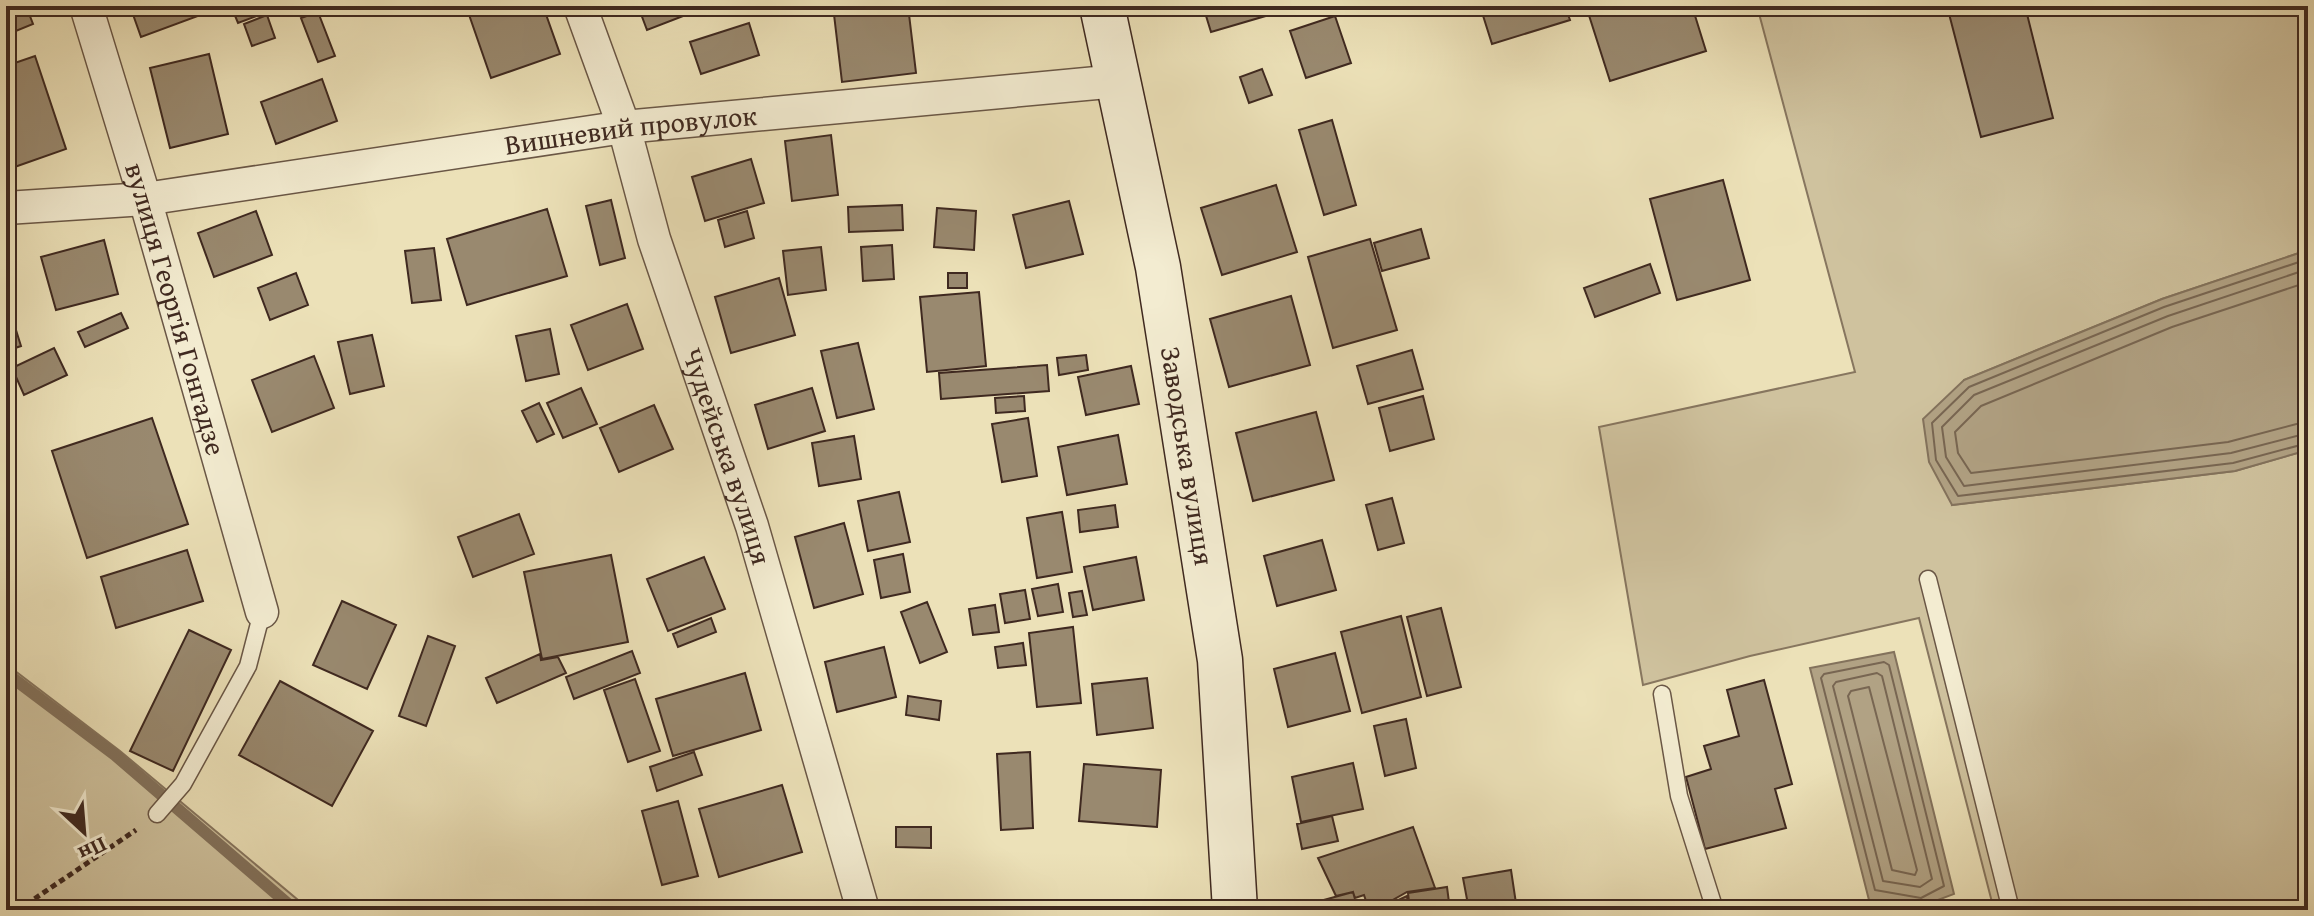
<svg xmlns="http://www.w3.org/2000/svg" width="2314" height="916" font-family="'Gentium Book Plus',serif">
  <style>
    .green { fill: #cfc29e; stroke: #87765f; stroke-width: 2 }
    .water { fill: #b1a284; stroke: #83725c; stroke-width: 2 }
    .lines { fill: none; stroke-linecap: round; stroke-linejoin: round }
    .shore { stroke: #786652; stroke-width: 2 }
    .stream { stroke: #83725c; stroke-width: 12 }
    .building { fill: #99896f; stroke: #3f2920; stroke-width: 2 }
    .service-casing { stroke: #6a5746; stroke-width: 19 }
    .minor-casing { stroke: #6a5746; stroke-width: 35 }
    .secondary-casing { stroke: #3f2920; stroke-width: 47 }
    .path { stroke: #3f2920; stroke-width: 5; stroke-dasharray: 6 4; stroke-linecap: butt }
    .service { stroke: #f3ecd1; stroke-width: 16 }
    .minor { stroke: #f3ecd1; stroke-width: 32 }
    .secondary { stroke: #f3ecd1; stroke-width: 44 }
    .labels { text-anchor: middle; stroke-width: 6; stroke-linejoin: round; paint-order: stroke }
    .street-label { font-size: 28px; fill: #3f2920; stroke: #f3ecd1 }
  </style>
  <rect width="100%" height="100%" fill="#ece1b8"/>
  <filter id="stains"><feTurbulence type="fractalNoise" baseFrequency=".0025" numOctaves="4"/><feColorMatrix values="0 0 0 0 .2 0 0 0 0 .09 0 0 0 0 .02 0 0 0 .5 -.17"/></filter>
  <radialGradient id="worn" r=".72"><stop offset=".6" stop-color="#630" stop-opacity="0"/><stop offset="1" stop-color="#630" stop-opacity=".3"/></radialGradient>
  <path class="green" d="M1757 6H2308V250L2162 299 1964 380 1952 505 2235 471 2308 450V910H1994L1919 618 1750 656 1643 685 1599 427 1855 372Z
    M6 664 120 751 310 910H6Z"/>
  <path class="water" d="M2308 250V450L2235 471 1952 505 1929 462 1923 419 1964 380 2162 299Z
    M1894 652 1954 894 1922 906 1869 900 1810 668Z"/>
  <g class="lines">
    <path class="shore" d="M2308 259 2164 307 1969 387 1932 423 1936 460 1958 496 2233 463 2308 443
      M2308 269 2168 316 1974 395 1942 427 1946 457 1964 486 2231 453 2308 433
      M2308 282 2172 327 1981 406 1955 432 1958 453 1971 473 2228 442 2308 421
      M1884 662 1889 665 1944 886 1921 898 1875 890 1821 678 1824 674Z
      M1877 673 1882 676 1932 879 1920 887 1883 881 1833 686 1836 682Z
      M1869 687 1917 870 1915 875 1892 870 1848 696 1851 691Z"/>
    <path class="stream" d="M6 673 115 755 295 910"/>
  </g>
  <path class="building" d="M6 6H26L33 24 6 35Z
    M130 6H203L206 13 141 37Z
    M231 6H283L238 23Z
    M466 6H543L560 54 491 78Z
    M638 6H709L647 30Z
    M833 6H908L916 73 842 82Z
    M1203 6H1292L1293 8 1211 32Z
    M1480 6H1565L1570 20 1492 44Z
    M1586 6H1692L1706 51 1610 81Z
    M1947 6H2025L2053 118 1981 137Z
    M318 12 335 56 318 62 301 18Z
    M267 15 275 38 252 46 244 24Z
    M1335 16 1351 63 1306 78 1290 31Z
    M749 23 759 55 701 74 690 42Z
    M209 54 228 134 170 148 150 68Z
    M35 56 66 149 6 170V66Z
    M1262 69 1272 95 1249 103 1240 77Z
    M322 79 337 121 276 144 261 102Z
    M1332 120 1356 205 1324 215 1299 130Z
    M831 135 838 195 792 201 785 141Z
    M751 159 764 203 705 221 692 177Z
    M1723 180 1750 280 1677 300 1650 199Z
    M1276 185 1297 252 1222 275 1201 208Z
    M611 200 625 258 600 265 586 206Z
    M1069 201 1083 254 1026 268 1013 215Z
    M902 205 903 230 849 232 848 207Z
    M937 208 976 211 974 250 934 247Z
    M547 209 567 276 467 305 447 239Z
    M256 211 272 255 214 277 198 233Z
    M747 211 754 238 725 247 718 220Z
    M1421 229 1429 258 1382 271 1374 243Z
    M1370 239 1397 330 1333 348 1308 257Z
    M104 240 118 294 56 310 41 257Z
    M892 245 894 279 863 281 861 247Z
    M821 247 826 290 788 295 783 251Z
    M434 248 441 300 412 303 405 251Z
    M1650 264 1660 293 1595 317 1584 288Z
    M296 273 308 305 270 320 258 288Z
    M948 273H967V288H948Z
    M779 278 795 335 731 353 715 297Z
    M979 292 986 366 927 372 920 297Z
    M1291 296 1310 365 1229 387 1210 319Z
    M6 298 21 346 6 351Z
    M627 304 643 349 588 370 571 325Z
    M121 313 128 328 85 347 78 332Z
    M550 329 559 374 526 381 516 336Z
    M372 335 384 386 350 394 338 342Z
    M858 343 874 409 837 418 821 351Z
    M54 348 67 375 24 395 12 368Z
    M1412 350 1423 389 1368 404 1357 366Z
    M1086 355 1088 370 1059 375 1057 358Z
    M314 356 334 408 272 432 252 380Z
    M1047 365 1049 391 941 399 939 373Z
    M1131 366 1139 404 1086 415 1078 377Z
    M581 388 597 424 563 438 547 403Z
    M812 388 825 431 768 449 755 405Z
    M1024 396 1025 411 996 413 995 398Z
    M1423 396 1434 439 1390 451 1379 408Z
    M539 403 554 434 537 442 522 411Z
    M654 405 673 449 619 472 600 428Z
    M1316 412 1334 480 1253 501 1236 433Z
    M152 418 188 524 87 558 52 451Z
    M1028 418 1037 476 1002 482 992 424Z
    M1118 435 1127 484 1067 495 1058 447Z
    M854 436 861 479 819 486 812 443Z
    M899 492 910 542 868 551 858 501Z
    M1392 498 1404 543 1378 550 1366 505Z
    M1115 505 1118 527 1080 532 1078 510Z
    M1062 512 1072 572 1037 578 1027 518Z
    M519 514 534 554 473 577 458 537Z
    M844 523 863 594 814 608 795 537Z
    M1322 540 1336 590 1277 606 1264 556Z
    M187 550 203 601 116 628 101 577Z
    M903 554 910 592 881 598 874 560Z
    M611 555 628 642 542 659 524 572Z
    M704 557 725 609 668 631 647 579Z
    M1136 557 1144 600 1093 610 1084 567Z
    M1058 584 1063 612 1038 616 1032 589Z
    M1025 590 1030 619 1005 623 1000 594Z
    M1082 591 1087 615 1073 617 1069 593Z
    M342 601 396 625 367 689 313 665Z
    M927 602 947 652 920 663 901 612Z
    M995 605 999 632 973 635 969 609Z
    M1441 608 1461 687 1427 696 1407 617Z
    M1401 616 1421 697 1362 713 1341 632Z
    M711 618 716 632 678 647 673 634Z
    M1073 627 1081 703 1037 707 1029 633Z
    M189 630 231 650 173 771 130 751Z
    M428 636 455 646 426 726 399 716Z
    M1023 643 1026 665 998 668 995 647Z
    M884 647 896 697 837 712 825 662Z
    M632 651 640 673 574 699 566 677Z
    M1335 653 1350 711 1288 727 1274 669Z
    M540 654 541 660 558 657 566 673 497 703 486 678Z
    M745 673 761 730 673 756 656 699Z
    M1147 678 1153 728 1097 735 1092 684Z
    M635 679 660 751 628 762 604 690Z
    M1764 680 1792 784 1775 789 1786 828 1705 849 1686 777 1711 769 1704 746 1739 736 1727 690Z
    M280 681 373 731 332 806 239 755Z
    M908 696 941 701 939 720 906 715Z
    M1406 719 1416 768 1385 776 1374 726Z
    M694 752 702 775 657 791 650 767Z
    M1030 752 1033 828 1001 830 997 754Z
    M1353 763 1363 809 1301 822 1292 777Z
    M1084 764 1161 770 1157 827 1079 821Z
    M782 785 802 852 719 877 699 809Z
    M678 801 698 876 662 885 642 811Z
    M1332 816 1338 841 1302 849 1297 824Z
    M896 827H931V848L896 847Z
    M1413 827 1435 888 1407 892 1375 910H1369L1364 895 1355 898 1353 892 1336 896 1318 858Z
    M1511 870 1517 910H1469L1463 878Z
    M1447 887 1450 910H1410L1408 893Z
    M1353 892 1358 910H1287Z
    M1407 896 1409 910H1377Z"/>
  <g class="lines">
    <g class="service-casing">
      <path id="service" d="M1928 579 2011 910
        M1662 694 1679 796 1715 910
        M157 814 183 784 248 666 262 612"/>
    </g>
    <g class="minor-casing">
      <g id="minor">
        <path id="s1" d="M86 6 145 199 262 612"/>
        <path id="s2" d="M580 6 624 127 654 239 752 526 863 910"/>
        <path id="s3" d="M6 208 145 199 624 127 1118 81"/>
      </g>
    </g>
    <g class="secondary-casing">
      <g id="secondary">
        <path id="s4" d="M1102 6 1158 267 1220 660 1235 910"/>
      </g>
    </g>
    <path class="path" d="M18 910 136 830"/>
    <use href="#service" class="service"/>
    <use href="#minor" class="minor"/>
    <use href="#secondary" class="secondary"/>
  </g>
  <g class="labels">
    <g class="street-label">
      <text dy="10" stroke="none"><textPath href="#s3" startOffset="630">Вишневий провулок</textPath></text>
      <text dy="10" stroke="none"><textPath href="#s1" startOffset="316">вулиця Георгія Гонгадзе</textPath></text>
      <text dy="10" stroke="none"><textPath href="#s4" startOffset="458">Заводська вулиця</textPath></text>
      <text dy="10" stroke="none"><textPath href="#s2" startOffset="474">Чудейська вулиця</textPath></text>
    </g>
  </g>
  <rect width="2314" height="916" fill="none" stroke="#ece1b8" stroke-width="32"/>
  <rect x="8" y="8" width="2298" height="900" fill="none" stroke="#3f2920" stroke-width="4"/>
  <rect x="16" y="16" width="2282" height="884" fill="none" stroke="#3f2920" stroke-width="2"/>
  <g transform="translate(84 832) rotate(154)" stroke="#f3ecd1" stroke-width="6" paint-order="stroke">
  <path d="M0-6L14 30L0 20L-14 30Z" fill="#3f2920"/>
  <text y="-12" font-size="22" font-weight="bold" text-anchor="middle" fill="#3f2920">Пн</text>
  </g>
  <rect width="100%" height="100%" filter="url(#stains)"/>
  <rect width="100%" height="100%" fill="url(#worn)"/>
</svg>
